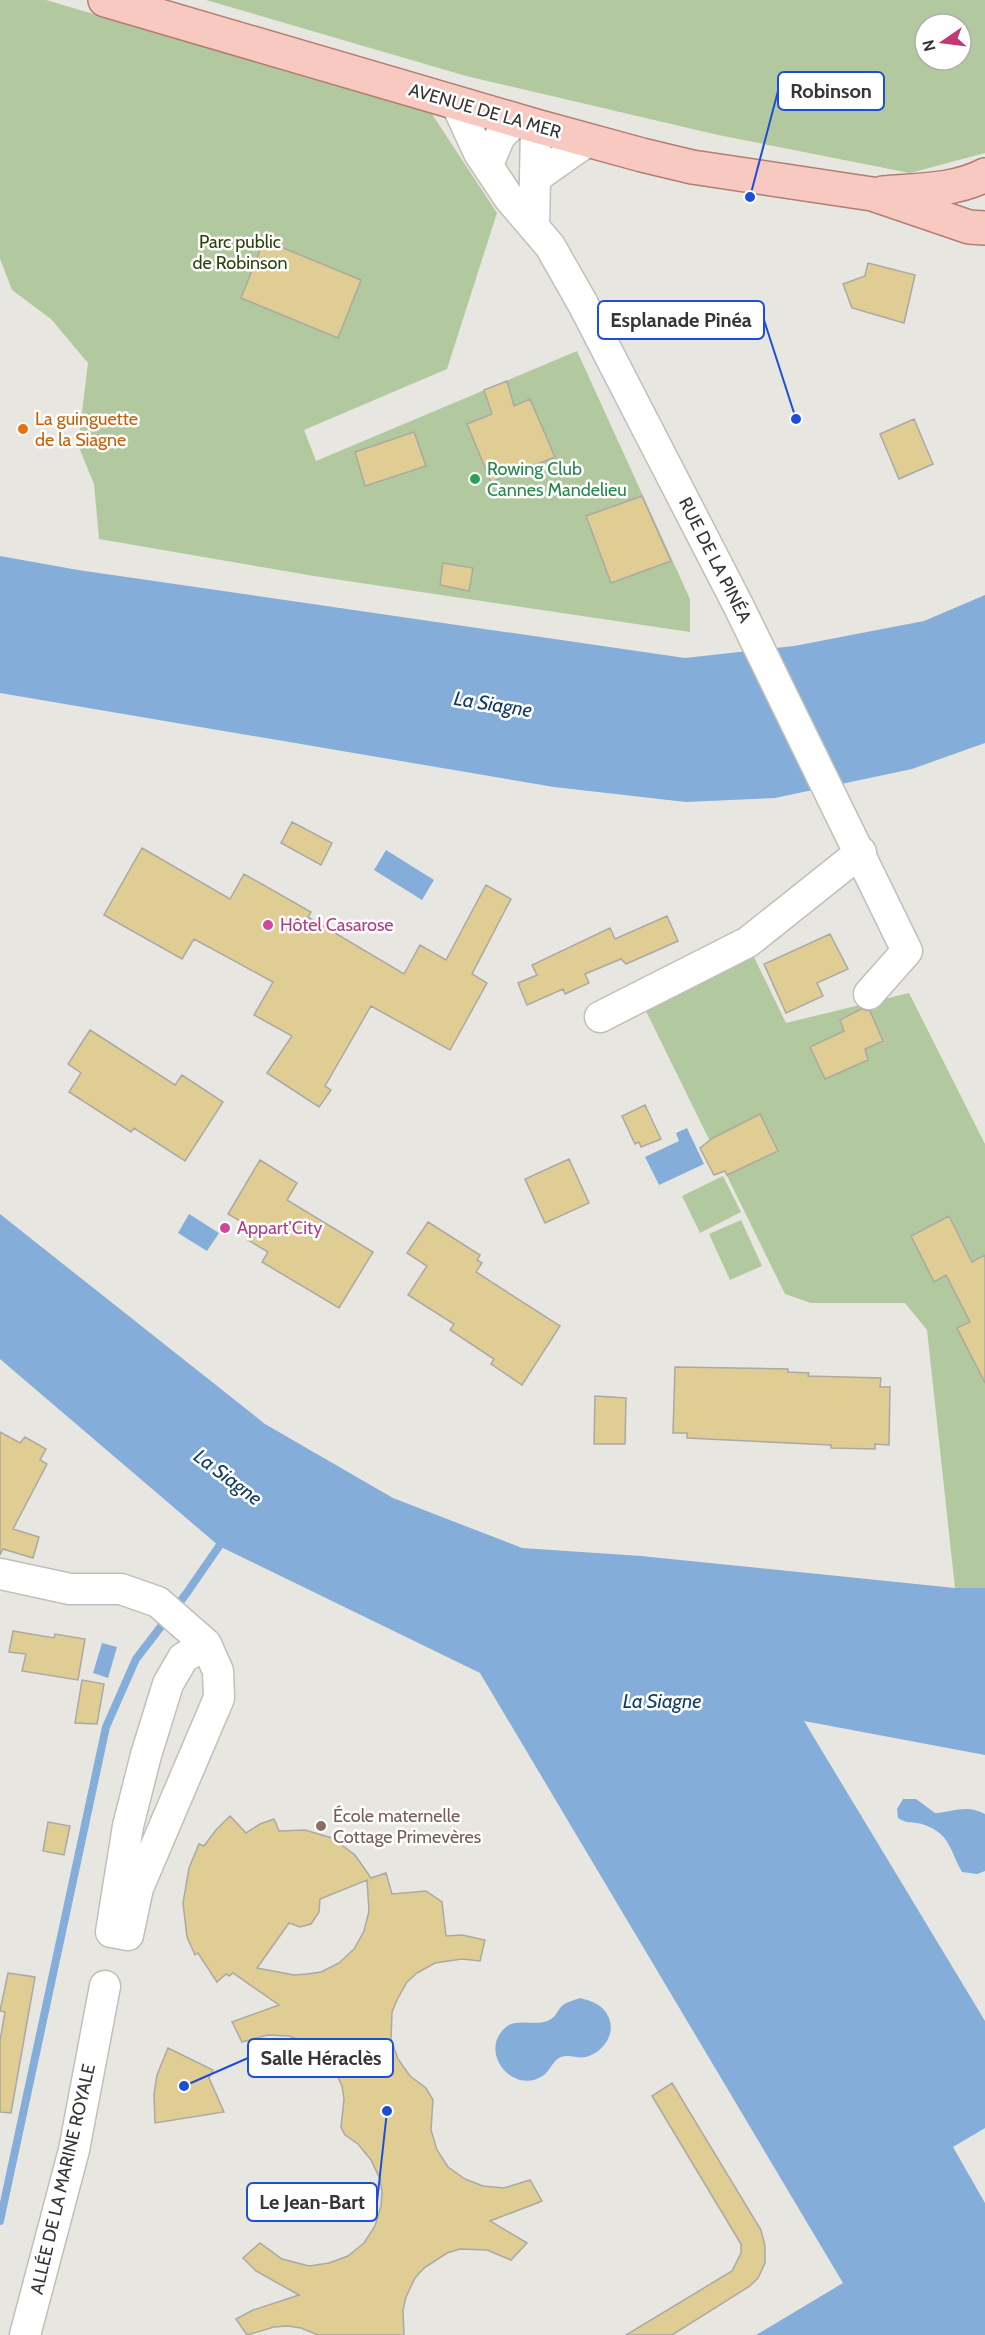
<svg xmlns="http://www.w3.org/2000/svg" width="985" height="2335" font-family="Cabin,sans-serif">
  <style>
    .green { fill: #b2c99f; fill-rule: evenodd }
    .water { fill: #84add9 }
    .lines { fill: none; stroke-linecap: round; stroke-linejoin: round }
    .stream { stroke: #84add9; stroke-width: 8 }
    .building { fill: #dfcd93; stroke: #aba9a3; stroke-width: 1.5; fill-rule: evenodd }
    .minor-casing { stroke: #c0bfb9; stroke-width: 33 }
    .major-casing { stroke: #b27e73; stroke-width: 36 }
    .minor { stroke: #fff; stroke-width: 30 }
    .major { stroke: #f8c9c0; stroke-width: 33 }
    .food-dot { fill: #e8710a; stroke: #fff; stroke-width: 2 }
    .leisure-dot { fill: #2e9e5b; stroke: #fff; stroke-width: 2 }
    .hotel-dot { fill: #d1479c; stroke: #fff; stroke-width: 2 }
    .education-dot { fill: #8d6e63; stroke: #fff; stroke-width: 2 }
    .labels { text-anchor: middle; stroke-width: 5; stroke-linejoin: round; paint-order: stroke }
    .street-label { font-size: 18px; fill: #363633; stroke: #fff }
    .park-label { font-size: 18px; fill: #2b430b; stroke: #fff }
    .food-label { font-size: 18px; fill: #c56008; stroke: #fff; text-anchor: start }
    .leisure-label { font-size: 18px; fill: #27864d; stroke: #fff; text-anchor: start }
    .hotel-label { font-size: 18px; fill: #b23c85; stroke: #fff; text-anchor: start }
    .education-label { font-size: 18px; fill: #785e54; stroke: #fff; text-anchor: start }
    .water-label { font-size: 20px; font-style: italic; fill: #113d66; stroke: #fff }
    .leader { fill: none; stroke: #1d4ed8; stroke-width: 2 }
    .callout-dot { fill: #1d4ed8; stroke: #fff; stroke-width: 2 }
    .callout { fill: #fff; stroke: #1d4ed8; stroke-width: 2 }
    .callout-label { font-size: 20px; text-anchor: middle; font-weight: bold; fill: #363633 }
  </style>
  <rect width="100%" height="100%" fill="#e8e6e0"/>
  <path class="green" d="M0 0H46L432 114 497 213 447 369 304 430 316 461 577 351 690 599V632L314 576 99 539 94 484 78 445 88 363 51 319 12 290 0 259Z
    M206 0H985V153L910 173 718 135 466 76ZM925 24H961V60H925Z
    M752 953 786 1023 909 993 985 1144V1588H955L927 1330 905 1303H811L785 1294 643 1005Z
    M723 1176 741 1212 700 1233 682 1196Z
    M741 1220 762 1266 730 1280 709 1234Z"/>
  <path class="water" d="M0 556 78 570 685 658 794 646 924 621 985 595V743L912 769 775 798 686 802 554 787 0 693Z
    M386 850 434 880 422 900 374 870Z
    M687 1128 704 1164 659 1185 645 1157 679 1141 676 1133Z
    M0 1214 265 1424 393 1498 522 1548 641 1556 955 1588H985V1755L804 1721 985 2021V2128L953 2147 985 2203V2335H756L843 2283 480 1673 219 1546 0 1359Z
    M189 1214 219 1233 207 1251 178 1233Z
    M102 1643 117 1647 108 1678 93 1673Z
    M903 1799H916L935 1813C955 1812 965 1804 985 1814V1871L977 1874 962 1872C950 1851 951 1835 925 1825 914 1821 909 1825 898 1818L897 1809Z
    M580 1998C592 2001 604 2005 609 2018 616 2035 602 2053 586 2057 577 2059 568 2053 559 2058 553 2061 550 2070 544 2075 513 2097 477 2051 506 2027 519 2017 538 2028 551 2019 555 2017 557 2012 560 2008 565 2002 572 2001 580 1998Z"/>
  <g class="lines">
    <path class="stream" d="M0 2221 106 1727 136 1659 186 1594 224 1539"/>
  </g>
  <path class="building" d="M264 240 361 280 338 338 241 298Z
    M868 263 915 275 904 323 852 308 843 284 865 276Z
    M507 381 514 406 530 399 555 457 491 482 467 424 492 414 484 390Z
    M914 419 933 464 899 479 880 434Z
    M414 432 426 466 365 486 355 452Z
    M642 496 671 561 611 583 586 516Z
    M443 563 473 568 469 591 440 585Z
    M292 822 332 843 321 865 281 843Z
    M142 848 230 899 244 874 311 912 308 917 404 974 420 945 446 960 486 885 511 899 472 974 487 983 450 1050 371 1006 325 1086 331 1090 319 1107 267 1073 292 1036 254 1015 273 982 194 939 182 959 104 915Z
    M667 916 678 941 626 964 621 959 585 974 589 983 565 994 563 989 527 1005 518 983 537 975 532 965 610 928 615 939Z
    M830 934 848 969 817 983 823 996 786 1013 764 964Z
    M861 1009 870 1011 883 1041 865 1049 868 1060 825 1079 810 1047 844 1031 840 1020Z
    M90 1030 175 1085 182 1075 223 1102 185 1161 134 1128 131 1132 69 1092 81 1073 68 1064Z
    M645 1105 661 1139 641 1147 639 1142 635 1144 622 1116Z
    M760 1114 778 1151 727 1175 725 1171 714 1175 700 1148 713 1138Z
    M569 1159 589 1203 545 1223 525 1179Z
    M260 1160 297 1183 287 1200 373 1252 339 1308 262 1262 268 1252 248 1240 254 1229 228 1214Z
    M949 1216 972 1262 985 1255V1383L957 1328 970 1322 946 1275 934 1282 911 1236Z
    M428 1222 480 1255 477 1260 482 1263 476 1272 560 1326 522 1385 491 1364 494 1359 450 1330 454 1324 408 1295 427 1266 407 1253Z
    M675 1367 788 1369V1372L809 1373 808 1376 881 1378 880 1387H890L889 1445 875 1444V1449L831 1448V1445L687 1438V1433H673Z
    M595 1396 626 1398 625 1444H594Z
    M0 1432 20 1443 25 1437 46 1449 40 1460 47 1464 13 1529 39 1537 33 1558 3 1549 0 1555Z
    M13 1631 54 1638 55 1634 85 1639 78 1680 22 1671 26 1654 9 1652Z
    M82 1680 104 1684 97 1724 75 1723Z
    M230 1816 246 1833 260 1824 274 1819 279 1831 305 1830 332 1838 355 1855 371 1878 386 1873 392 1894 426 1891 442 1902 446 1936 462 1935 485 1940 480 1961 462 1959 435 1963 417 1973 407 1982 397 2000 392 2012 391 2039 398 2059 410 2076 426 2088 433 2100 431 2130 437 2150 448 2167 465 2179 483 2186 504 2188 530 2180 542 2201 490 2221 527 2243 511 2260 487 2250 460 2249 447 2253 424 2268 415 2278 406 2297 403 2310 404 2335H318L301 2328 288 2326 274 2327 247 2335 236 2319 253 2310 299 2295 256 2271 243 2258 260 2243 282 2259 309 2266 329 2263 348 2256 364 2243 375 2226 381 2206 382 2192 380 2179 371 2160 358 2144 345 2135 341 2127 344 2099 342 2086 333 2067 320 2051 302 2041 289 2036 268 2035 242 2042 232 2022 279 2005 233 1973 229 1976 226 1974 217 1982 198 1953 195 1955 187 1937 183 1903 189 1868 199 1844 204 1846 216 1830ZM367 1880 369 1911 364 1931 354 1949 339 1963 321 1972 307 1974 294 1975 257 1968 289 1923 300 1927 311 1924 319 1912 320 1899Z
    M48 1822 70 1826 64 1855 43 1851Z
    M8 1973 35 1977 11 2113 0 2112V2041L5 2012 0 2011Z
    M168 2048 213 2070 209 2078 224 2112 155 2123 154 2094 157 2075Z
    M672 2083 761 2230 765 2246V2263L758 2278 750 2286 672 2335H626L732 2271 741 2253V2244L652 2096Z"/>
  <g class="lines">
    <g class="minor-casing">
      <path id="minor" d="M456 103 479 153 509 198 550 246 583 304 739 607 907 951 869 994
        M488 165 500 136 517 120
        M535 178 536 126
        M534 226 535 178 589 140
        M600 1017 748 942 861 852
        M0 1574 70 1589H121L158 1602 206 1644 218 1671 219 1698 138 1888 128 1935 111 1932 128 1826 146 1755 168 1684 183 1658 206 1644
        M25 2335 74 2150 105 1986"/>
    </g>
    <g class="major-casing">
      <path id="major" d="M105 0 536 126 642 155 692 167 872 194 969 227 985 228
        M883 193C916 190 955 191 985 175"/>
    </g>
    <use href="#minor" class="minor"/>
    <use href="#major" class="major"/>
  </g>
  <circle class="food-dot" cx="23" cy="429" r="6"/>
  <circle class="leisure-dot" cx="475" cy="479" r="6"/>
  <g class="hotel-dot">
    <circle cx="268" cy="925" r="6"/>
    <circle cx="225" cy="1228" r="6"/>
  </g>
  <circle class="education-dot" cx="321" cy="1826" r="6"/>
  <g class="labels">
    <g class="street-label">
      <text transform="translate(485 111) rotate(16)" y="6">AVENUE DE LA MER</text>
      <text transform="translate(715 560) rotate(63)" y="6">RUE DE LA PINÉA</text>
      <text transform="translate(63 2179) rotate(-77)" y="6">ALLÉE DE LA MARINE ROYALE</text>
    </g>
    <g class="park-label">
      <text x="240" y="248">Parc public<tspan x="240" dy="21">de Robinson</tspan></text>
    </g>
    <g class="food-label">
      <text x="35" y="425">La guinguette<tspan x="35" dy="21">de la Siagne</tspan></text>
    </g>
    <g class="leisure-label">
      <text x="487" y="475">Rowing Club<tspan x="487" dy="21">Cannes Mandelieu</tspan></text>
    </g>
    <g class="hotel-label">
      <text x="280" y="931">Hôtel Casarose</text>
      <text x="237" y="1234">Appart'City</text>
    </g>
    <g class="education-label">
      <text x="333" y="1822">École maternelle<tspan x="333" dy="21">Cottage Primevères</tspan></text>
    </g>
    <g class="water-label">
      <text transform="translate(493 704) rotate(9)" y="7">La Siagne</text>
      <text transform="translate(228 1477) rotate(37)" y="7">La Siagne</text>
      <text x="662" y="1708">La Siagne</text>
    </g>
  </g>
  <path class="leader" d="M750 197L778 91M796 419L764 320M184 2086L248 2058M387 2111L377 2202"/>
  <g class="callout-dot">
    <circle cx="750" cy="197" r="6"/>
    <circle cx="796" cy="419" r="6"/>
    <circle cx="184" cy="2086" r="6"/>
    <circle cx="387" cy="2111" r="6"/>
  </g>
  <g class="callout">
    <rect x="778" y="72" width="106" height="38" rx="6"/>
    <rect x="598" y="301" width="166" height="38" rx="6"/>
    <rect x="248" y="2039" width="145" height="38" rx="6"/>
    <rect x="247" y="2183" width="130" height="38" rx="6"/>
  </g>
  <g class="callout-label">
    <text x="831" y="98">Robinson</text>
    <text x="681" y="327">Esplanade Pinéa</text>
    <text x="321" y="2065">Salle Héraclès</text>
    <text x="312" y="2209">Le Jean-Bart</text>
  </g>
  <g transform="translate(943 42) rotate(256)"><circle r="28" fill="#ffffff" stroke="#afafad" stroke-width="1.5"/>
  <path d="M0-4.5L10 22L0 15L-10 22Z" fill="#c13873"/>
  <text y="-9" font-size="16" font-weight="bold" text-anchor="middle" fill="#363633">N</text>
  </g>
</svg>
